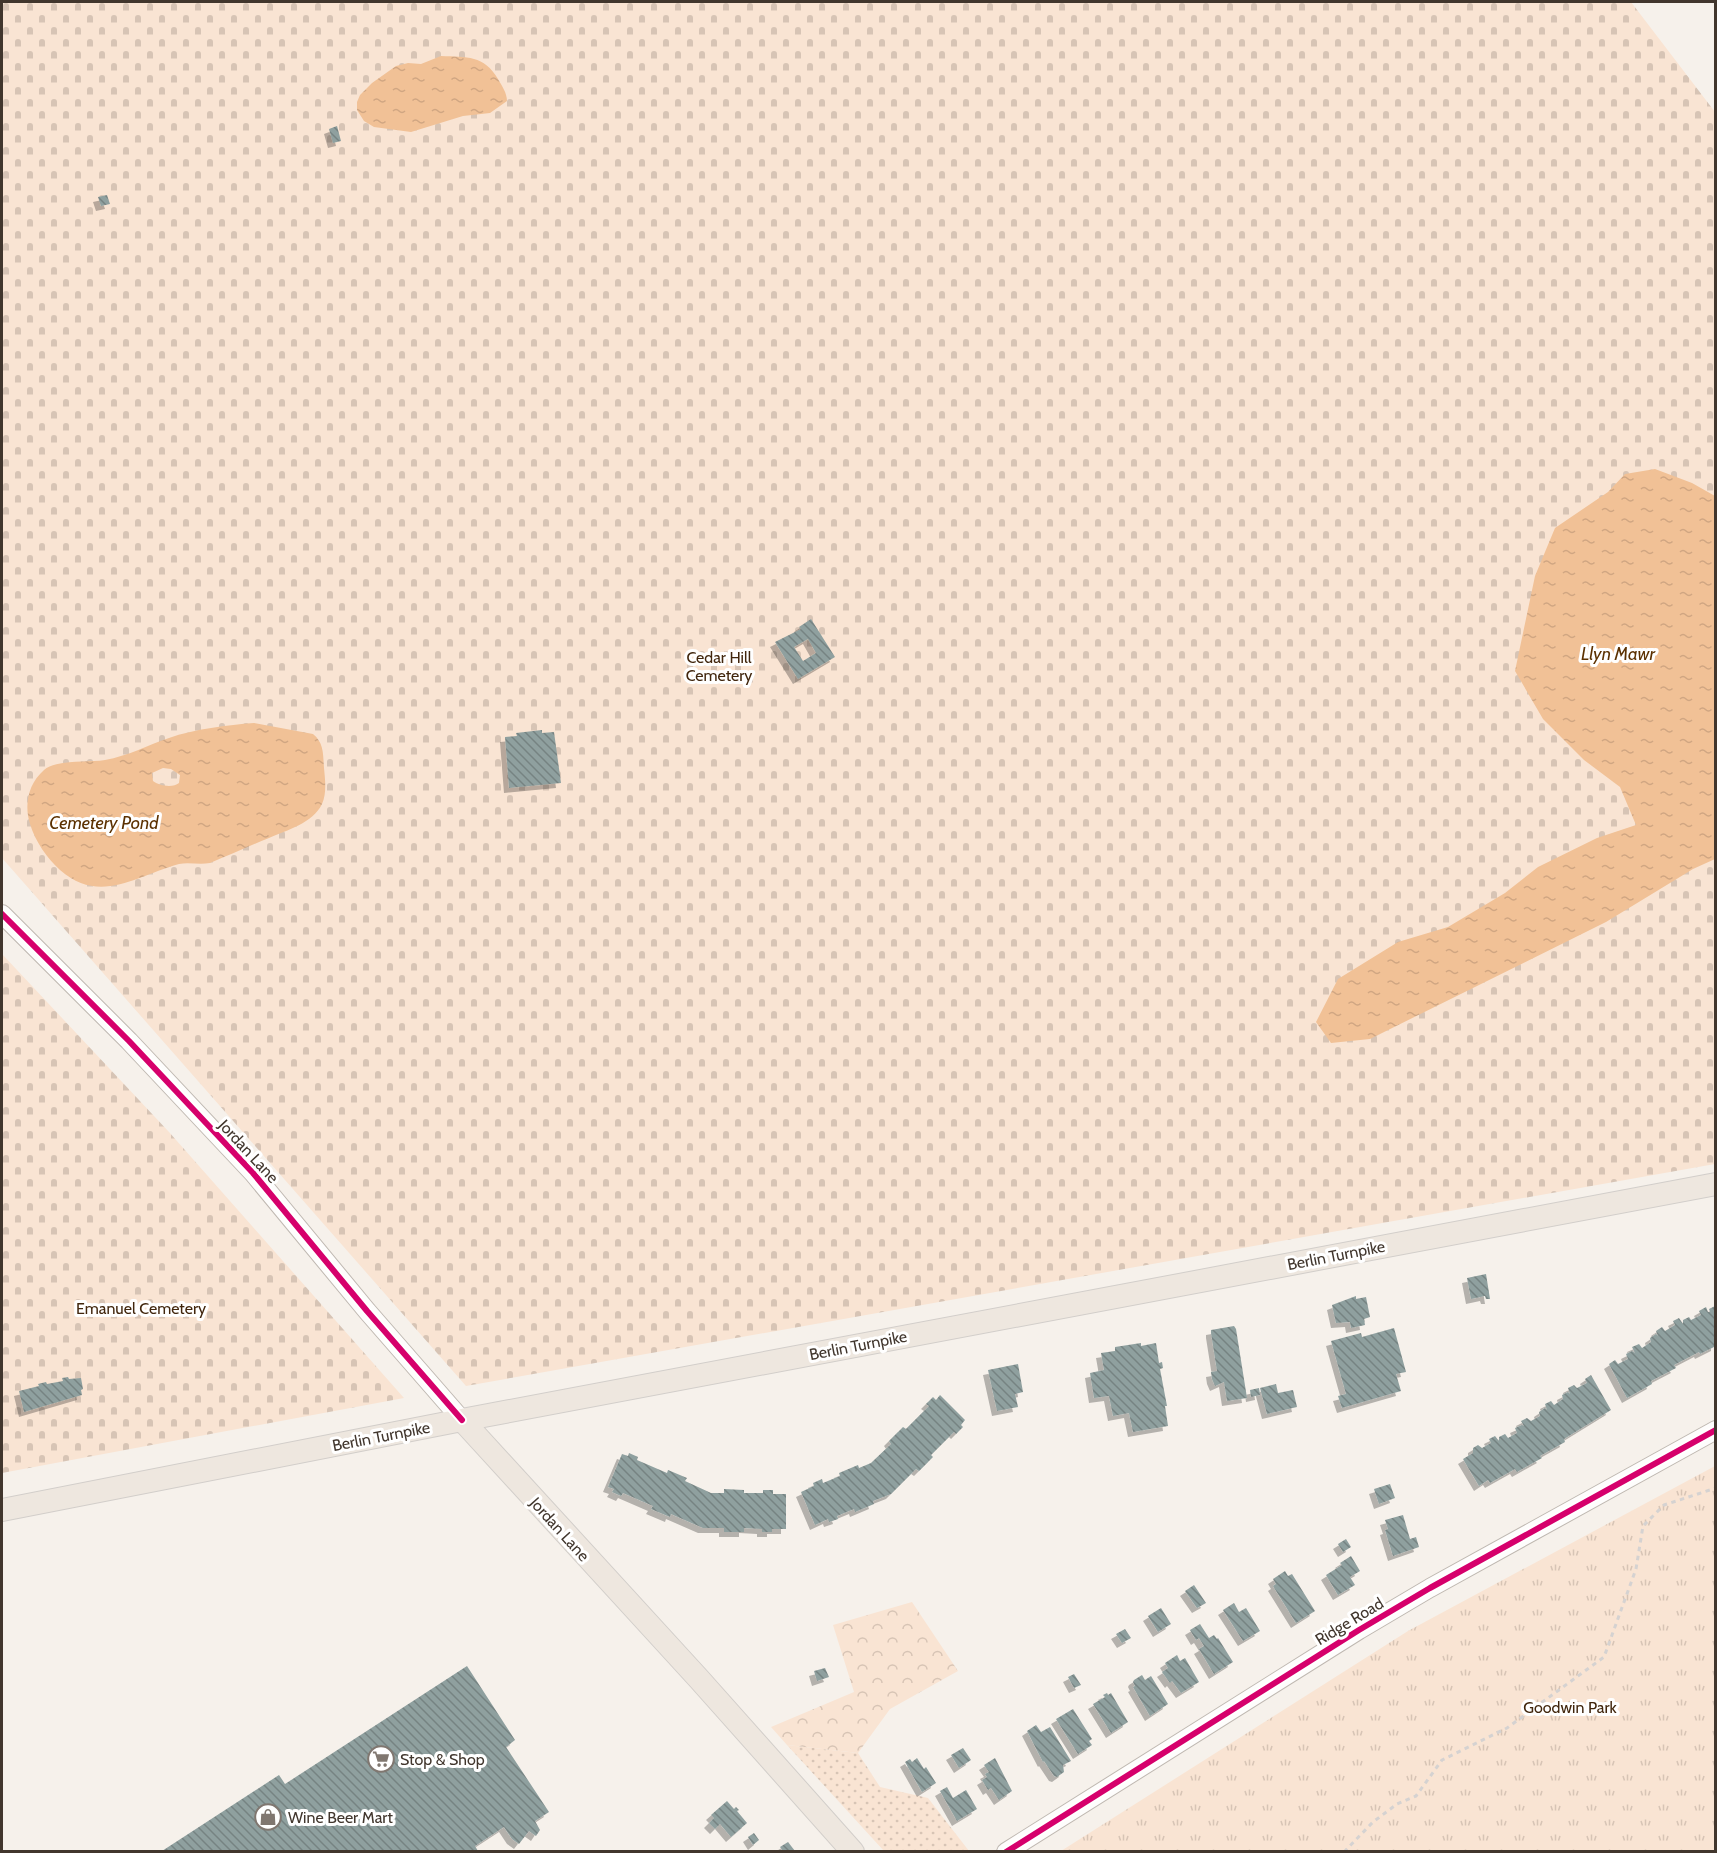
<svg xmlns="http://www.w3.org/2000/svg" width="1717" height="1853" font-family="Cabin,sans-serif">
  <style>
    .grass { fill: url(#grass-dots) }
    .forest { fill: url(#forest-crowns) }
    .cemetery { fill: url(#cemetery-stones) }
    .park { fill: url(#park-tufts) }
    .water { fill: url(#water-ripples); fill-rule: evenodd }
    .building { fill: url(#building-back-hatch); fill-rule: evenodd; filter: url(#shadow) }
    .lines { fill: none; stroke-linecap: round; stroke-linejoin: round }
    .minor-casing { stroke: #bfb8b1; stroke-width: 20 }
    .major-casing { stroke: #d2ceca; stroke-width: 24 }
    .path { stroke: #d5d2d1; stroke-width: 3; stroke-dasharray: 4.5 4.5; stroke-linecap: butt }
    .minor { stroke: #fefdfc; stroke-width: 18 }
    .major { stroke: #eee7df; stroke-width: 22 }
    .cycleway-casing { stroke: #fff; stroke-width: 10 }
    .cycleway { stroke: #d6006c; stroke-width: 6 }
    .labels { text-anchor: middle; stroke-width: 6; stroke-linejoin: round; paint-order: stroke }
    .park-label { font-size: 16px; fill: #41260d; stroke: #fff }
    .street-label { font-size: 16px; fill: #41362d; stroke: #fff }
    .poi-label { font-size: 16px; fill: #41362d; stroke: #fff; text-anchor: start }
    .water-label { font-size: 18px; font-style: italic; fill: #5c3101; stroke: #fff }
  </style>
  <defs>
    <pattern id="grass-dots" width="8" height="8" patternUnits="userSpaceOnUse" patternTransform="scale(1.5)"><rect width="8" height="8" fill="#f9e4d3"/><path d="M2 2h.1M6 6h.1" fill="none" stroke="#d7c4b5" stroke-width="1.8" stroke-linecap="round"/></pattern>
    <pattern id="forest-crowns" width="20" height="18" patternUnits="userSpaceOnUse" patternTransform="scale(1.5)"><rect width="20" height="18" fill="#f9e4d3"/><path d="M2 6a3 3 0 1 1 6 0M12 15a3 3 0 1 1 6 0" fill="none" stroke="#d7c4b5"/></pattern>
    <pattern id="cemetery-stones" width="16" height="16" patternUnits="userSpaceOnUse" patternTransform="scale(1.5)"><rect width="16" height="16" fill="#f9e4d3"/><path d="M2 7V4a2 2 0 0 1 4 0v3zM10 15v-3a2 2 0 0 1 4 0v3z" fill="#d7c4b5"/></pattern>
    <pattern id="park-tufts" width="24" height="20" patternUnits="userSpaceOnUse" patternTransform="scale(1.5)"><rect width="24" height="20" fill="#f9e4d3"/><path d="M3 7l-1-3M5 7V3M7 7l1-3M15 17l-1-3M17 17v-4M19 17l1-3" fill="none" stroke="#d7c4b5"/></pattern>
    <pattern id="water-ripples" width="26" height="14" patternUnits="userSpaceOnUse" patternTransform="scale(1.5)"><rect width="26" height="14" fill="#f1c196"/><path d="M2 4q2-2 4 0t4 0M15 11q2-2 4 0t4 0" fill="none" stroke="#d0a682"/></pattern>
    <pattern id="building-back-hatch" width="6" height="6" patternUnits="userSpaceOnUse" patternTransform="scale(1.5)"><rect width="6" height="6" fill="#8fa09f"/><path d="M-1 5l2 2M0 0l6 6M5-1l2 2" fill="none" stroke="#768382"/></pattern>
    <filter id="shadow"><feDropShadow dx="-5" dy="5" stdDeviation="0" flood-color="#0004"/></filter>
  </defs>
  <rect width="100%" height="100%" fill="#f6f1eb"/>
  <path class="grass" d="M787 1745 858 1753 880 1787 928 1798 969 1851H884Z"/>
  <path class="forest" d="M912 1602 958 1671 890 1709 858 1753 787 1745 771 1727 854 1692 833 1625Z"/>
  <path class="cemetery" d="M2 2H1631L1715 112V1164L466 1386 2 858Z
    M2 954 169 1132 404 1398 2 1473Z"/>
  <path class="park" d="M1715 1466V1851H1061L1408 1631Z"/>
  <path class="water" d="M441 56C467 57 484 55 498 79 502 86 507 93 507 101L490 113 463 116 411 132 374 127 364 121 357 110V102L360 95 372 83 396 66 408 63 421 64Z
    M1655 469 1692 483 1715 496V859L1693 869 1606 922 1370 1039 1331 1043 1316 1022 1338 979 1398 942 1448 927 1505 893 1538 867 1597 838 1636 825 1620 787 1584 760 1543 719 1515 671 1535 576 1555 528 1608 492 1625 474Z
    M254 723 313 734C324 743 323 754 324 768 325 779 327 793 322 804 313 823 287 830 269 838 249 846 230 855 210 863 199 865 189 862 179 864 136 876 100 905 60 870 47 858 35 841 30 824 24 805 28 784 44 770 57 759 87 763 105 760 128 756 148 745 169 738 194 729 228 725 254 723ZM163 768 171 769 180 775 179 783C173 788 159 786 153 781L152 773Z"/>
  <path class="building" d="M337 126 341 141 333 143 329 129Z
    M107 195 110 204 101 206 98 197Z
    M811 619 835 657 798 679 775 642 801 629 799 627ZM808 639 816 653 803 661 794 647Z
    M542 730V733L554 732 561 783 509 788 505 737 517 736 516 733Z
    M1486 1274 1490 1299H1486L1485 1296 1471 1299 1467 1278Z
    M1356 1296V1299L1366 1297 1370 1317 1364 1319 1365 1325 1351 1328 1350 1322 1336 1323 1332 1305Z
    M1715 1306 1716 1346 1700 1354 1699 1352 1674 1365 1676 1368 1651 1381 1652 1384 1627 1398 1609 1364 1615 1360 1618 1364 1628 1359 1626 1354 1632 1351 1635 1353 1632 1347 1639 1344 1642 1348 1651 1342 1650 1338 1656 1334 1658 1336 1656 1331 1662 1327 1665 1331 1675 1325 1673 1321 1679 1318 1683 1324V1320L1689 1317 1691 1320 1701 1315 1699 1311 1706 1307 1708 1312H1710L1709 1309Z
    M1234 1326 1236 1329 1247 1398 1227 1401 1224 1382 1215 1386 1212 1379 1211 1372 1217 1371 1211 1333V1330Z
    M1394 1328 1406 1372 1396 1374 1401 1391 1342 1408 1338 1396 1346 1394 1331 1341 1361 1333 1362 1337Z
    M1141 1343V1346L1156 1343 1159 1363 1162 1362 1163 1368 1160 1369 1167 1406H1165L1168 1426 1133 1432 1129 1413 1113 1416 1109 1396 1094 1398 1090 1373 1104 1370 1101 1353 1115 1351V1347Z
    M1018 1364 1023 1392 1015 1394 1018 1407 997 1411 988 1370Z
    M1591 1375 1611 1410 1564 1439 1565 1442 1540 1456 1542 1458 1517 1472 1515 1469 1490 1483 1488 1480 1479 1486 1463 1459 1473 1453V1448L1478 1445 1482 1448 1491 1443 1489 1439 1495 1436 1499 1441V1437L1505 1434 1508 1438 1517 1433 1515 1428 1522 1425 1524 1426 1521 1421 1527 1418 1531 1421 1540 1416 1539 1412 1545 1408 1547 1410 1545 1404 1551 1401 1554 1405 1563 1399 1562 1395 1568 1392 1570 1394 1568 1388 1574 1385 1577 1388 1587 1383 1585 1379Z
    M68 1377 69 1379 81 1378 83 1389 81 1390 82 1395 24 1412 19 1391 39 1386 38 1384 46 1382 47 1384 63 1381 62 1378Z
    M1276 1384 1278 1393 1293 1390 1297 1407 1267 1414 1260 1388Z
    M1259 1388 1260 1395 1251 1397 1250 1390Z
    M940 1395 965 1420 961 1425 963 1427 956 1434 954 1432 931 1455 933 1457 919 1471 916 1469 891 1494 873 1501 874 1504 855 1512 854 1509 837 1516 838 1519 829 1522 828 1519 815 1525 801 1492 814 1486 813 1483 822 1479 823 1483 840 1476 839 1473 858 1465 859 1468 871 1463 891 1444 889 1441 903 1427 906 1429 929 1406 926 1404 933 1397 936 1400Z
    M629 1453 638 1457 637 1460 667 1473 668 1470 687 1478 685 1481 711 1493H724V1489L744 1490V1493H763V1490H773V1494H786V1529H772V1532H762V1529L744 1528V1532H724V1528H703L671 1514 670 1517 651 1509 653 1506 623 1493 621 1496 612 1492 614 1489 608 1487 622 1454 628 1456Z
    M1390 1484 1395 1498 1379 1504 1374 1489Z
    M1403 1515 1410 1539 1416 1537 1419 1547 1393 1556 1385 1530 1388 1529 1385 1520Z
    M1346 1539 1351 1547 1343 1552 1338 1544Z
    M1351 1556 1360 1571 1350 1577 1355 1585 1338 1595 1326 1575 1342 1565 1340 1563Z
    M1285 1571 1288 1576 1292 1574 1315 1611 1296 1623 1273 1586 1276 1584 1273 1579Z
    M1194 1585 1206 1603 1197 1608 1185 1591Z
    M1234 1603 1239 1612 1246 1608 1260 1631 1243 1641 1223 1610Z
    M1161 1608 1171 1624 1158 1632 1148 1616Z
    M1200 1624 1209 1638 1214 1635 1217 1639 1218 1638 1233 1662 1214 1674 1199 1649 1204 1646 1199 1638 1196 1640 1190 1630Z
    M1125 1629 1131 1638 1122 1643 1116 1634Z
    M1177 1655 1180 1661 1185 1658 1199 1682 1181 1693 1172 1681 1170 1683 1162 1672 1168 1668 1165 1663Z
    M467 1666 515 1740 506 1747 549 1812 535 1821 540 1830 536 1836 529 1831 519 1844 512 1839 504 1827 475 1846 478 1851H162L279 1775 285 1784Z
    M825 1668 829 1677 817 1681 814 1671Z
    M1074 1674 1081 1685 1074 1688 1068 1677Z
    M1142 1675 1145 1680 1151 1676 1168 1704 1150 1716 1133 1687 1135 1686 1133 1682 1134 1680Z
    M1107 1693 1108 1695 1111 1693 1128 1722 1111 1733 1093 1704 1105 1697 1103 1695Z
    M1073 1709 1092 1739 1089 1741 1092 1745 1078 1754 1056 1719Z
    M1036 1725 1041 1732 1050 1727 1071 1761 1063 1765 1064 1772 1057 1777 1054 1776 1044 1761 1043 1762 1027 1731Z
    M963 1748 971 1760 959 1768 951 1755Z
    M917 1758 924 1769 926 1767 936 1783 922 1792 905 1762 910 1759 912 1762Z
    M995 1758 1012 1791 999 1800 991 1788 988 1790 982 1780 987 1777 985 1774 989 1772 984 1765Z
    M947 1787 953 1798 966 1790 977 1809 957 1821 940 1791Z
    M727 1801 734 1809 736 1807 739 1810 737 1811 747 1823 731 1837 720 1824 715 1829 709 1823 714 1818 711 1815Z
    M754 1833 759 1840 753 1845 748 1837Z
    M788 1842 795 1851H783L780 1847Z"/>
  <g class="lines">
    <g class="minor-casing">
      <path id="minor" d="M2 914 129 1041 253 1173 367 1311 462 1420
        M1006 1852 1359 1630 1430 1588 1716 1430"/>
    </g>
    <g class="major-casing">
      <path id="major" d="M462 1420 699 1679 853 1852
        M2 1510 462 1420 1716 1184"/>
    </g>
    <path class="path" d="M1344 1852 1373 1822 1397 1804 1416 1796 1442 1760 1507 1728 1604 1657 1636 1569 1643 1526 1664 1505 1716 1488"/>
    <use href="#minor" class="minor"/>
    <use href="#major" class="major"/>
    <g class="cycleway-casing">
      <path id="cycleway" d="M2 914 129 1041 253 1173 367 1311 462 1420
        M1006 1852 1359 1630 1430 1588 1716 1430"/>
    </g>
    <use href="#cycleway" class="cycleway"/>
  </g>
  <defs>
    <g id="supermarket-ring" transform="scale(1.35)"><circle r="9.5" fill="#fff" stroke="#807770" stroke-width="1.5"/><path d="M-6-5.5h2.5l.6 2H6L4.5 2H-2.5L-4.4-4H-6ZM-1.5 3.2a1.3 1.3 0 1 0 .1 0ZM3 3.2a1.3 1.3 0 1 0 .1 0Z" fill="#807770"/></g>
    <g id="shop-ring" transform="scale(1.35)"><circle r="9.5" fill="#fff" stroke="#807770" stroke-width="1.5"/><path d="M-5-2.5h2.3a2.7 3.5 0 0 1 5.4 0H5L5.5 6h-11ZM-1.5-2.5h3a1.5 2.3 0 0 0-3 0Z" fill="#807770"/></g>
  </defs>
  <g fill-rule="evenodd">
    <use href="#supermarket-ring" x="381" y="1759"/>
    <use href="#shop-ring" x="268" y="1817"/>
  </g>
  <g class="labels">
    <g class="park-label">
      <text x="719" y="663">Cedar Hill<tspan x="719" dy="18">Cemetery</tspan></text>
      <text x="141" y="1314">Emanuel Cemetery</text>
      <text x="1570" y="1713">Goodwin Park</text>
    </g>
    <g class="street-label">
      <text transform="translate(249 1151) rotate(47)" y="6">Jordan Lane</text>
      <text transform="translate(1336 1255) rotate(-11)" y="6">Berlin Turnpike</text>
      <text transform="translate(858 1345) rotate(-11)" y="6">Berlin Turnpike</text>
      <text transform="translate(381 1436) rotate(-11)" y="6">Berlin Turnpike</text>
      <text transform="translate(560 1529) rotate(48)" y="6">Jordan Lane</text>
      <text transform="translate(1349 1621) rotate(-31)" y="6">Ridge Road</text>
    </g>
    <g class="poi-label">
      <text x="400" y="1765">Stop &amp; Shop</text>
      <text x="288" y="1823">Wine Beer Mart</text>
    </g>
    <g class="water-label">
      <text x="1618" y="660">Llyn Mawr</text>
      <text x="104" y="829">Cemetery Pond</text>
    </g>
  </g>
  <rect width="1717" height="1853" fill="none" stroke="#41362d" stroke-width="6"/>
</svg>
